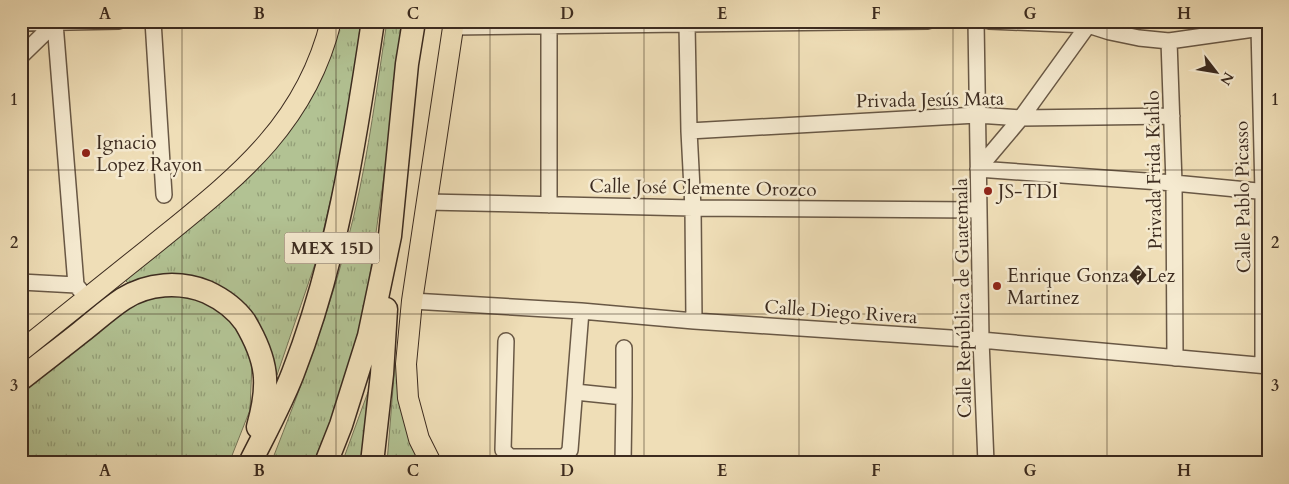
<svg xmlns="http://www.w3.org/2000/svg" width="1289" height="484" font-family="Cardo,serif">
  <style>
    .grass { fill: url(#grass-tufts); stroke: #777659 }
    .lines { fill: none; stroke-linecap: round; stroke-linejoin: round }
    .minor-casing { stroke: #695845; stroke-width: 18 }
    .major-casing { stroke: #3c2b1f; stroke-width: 22 }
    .highway-casing { stroke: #3c2b1f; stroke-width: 25 }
    .minor { stroke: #f5ead0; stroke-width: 15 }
    .major { stroke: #efdeb7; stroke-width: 20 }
    .highway { stroke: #efdeb7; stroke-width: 22 }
    .grid { fill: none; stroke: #3c2b1f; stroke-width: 1; stroke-opacity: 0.55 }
    .poi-dot { fill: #8f2418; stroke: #f5ead0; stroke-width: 2 }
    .labels { text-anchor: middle; stroke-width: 5; stroke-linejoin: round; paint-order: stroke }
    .shield { fill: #f5ead0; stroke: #746454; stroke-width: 1 }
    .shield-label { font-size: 18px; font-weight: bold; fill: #3c2b1f }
    .street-label { font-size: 19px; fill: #3c2b1f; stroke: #f5ead0 }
    .poi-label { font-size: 19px; fill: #3c2b1f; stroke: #f5ead0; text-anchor: start }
    .neatline { fill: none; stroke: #3c2b1f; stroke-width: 2 }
    .grid-label { font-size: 16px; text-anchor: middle; font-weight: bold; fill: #3c2b1f }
  </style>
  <defs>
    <pattern id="grass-tufts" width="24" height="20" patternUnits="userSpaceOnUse" patternTransform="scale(1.25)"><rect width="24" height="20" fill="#b2c293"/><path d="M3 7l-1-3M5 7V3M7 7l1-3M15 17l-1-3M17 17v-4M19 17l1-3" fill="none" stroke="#929e77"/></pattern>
  </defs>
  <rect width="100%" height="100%" fill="#efdeb7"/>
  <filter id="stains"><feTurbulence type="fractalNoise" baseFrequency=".004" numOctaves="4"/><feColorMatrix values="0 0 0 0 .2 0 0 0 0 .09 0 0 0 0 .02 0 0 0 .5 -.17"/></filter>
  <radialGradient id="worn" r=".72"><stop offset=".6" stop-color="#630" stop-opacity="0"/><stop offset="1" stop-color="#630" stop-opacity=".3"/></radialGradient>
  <path class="grass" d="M341 21H361L344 143 317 258 277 375C270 342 262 326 240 301L129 284 125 280 243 182Z
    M387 21H406L366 303 339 401 313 463H271C303 382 334 300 354 215 369 151 377 86 387 21Z
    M175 294 213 304 237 325 252 362 250 410 229 463H21V393L127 309 140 301Z
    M395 363 413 446 423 463H387Z
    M368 392 361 463H342Z"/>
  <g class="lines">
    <g class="minor-casing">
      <path id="minor" d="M153 21 164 195
        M976 21 981 340 986 463
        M989 21 1088 25 1110 32 1139 38 1169 41 1268 27
        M21 23 119 21
        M55 23 76 285
        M687 25 689 131 693 208 694 321
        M453 27 928 21
        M1259 28 1263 192V365
        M1169 41 1174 183 1175 358
        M21 56 55 23
        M689 131 977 115 1021 118 1172 116
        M978 169 1174 183 1268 192
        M978 169 1021 118 1091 21
        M427 202 693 208 978 210
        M549 205V21
        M21 282 76 285 81 291
        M412 301 581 311 694 321 981 340 1268 366
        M506 341 503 450 510 457H565L570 450 581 311
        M575 392 624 397 623 463
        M624 397V348"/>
    </g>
    <g class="major-casing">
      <path id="major" d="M21 351C65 316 108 281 151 247 232 181 305 128 331 21
        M431 463 419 439 408 398 406 364 412 301 454 21"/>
    </g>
    <g class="highway-casing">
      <path id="highway" d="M21 379C41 363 61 348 81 332 95 321 108 309 123 299 148 283 180 281 207 292 222 299 235 308 245 322 268 361 270 384 258 427
        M250 463C265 433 281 404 293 373 337 260 355 141 373 21
        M326 463 341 425 369 336 390 236 407 64 414 21
        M372 463 382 374 386 309"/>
    </g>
    <use href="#minor" class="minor"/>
    <use href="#major" class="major"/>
    <use href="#highway" class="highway"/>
  </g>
  <path class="grid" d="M182 21V463M336 21V463M490 21V463M644 21V463M799 21V463M953 21V463M1107 21V463M21 170H1268M21 314H1268"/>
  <g class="poi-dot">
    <circle cx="86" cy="153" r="5"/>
    <circle cx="988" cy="191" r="5"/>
    <circle cx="997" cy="286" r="5"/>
  </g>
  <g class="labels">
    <rect class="shield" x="284.5" y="232.5" width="95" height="31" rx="4"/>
    <g class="shield-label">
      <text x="332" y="254">MEX 15D</text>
    </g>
    <g class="street-label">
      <text transform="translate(930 99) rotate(-1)" y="7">Privada Jesús Mata</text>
      <text transform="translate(1153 170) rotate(-91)" y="7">Privada Frida Kahlo</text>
      <text transform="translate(703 187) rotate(1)" y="7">Calle José Clemente Orozco</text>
      <text transform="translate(1242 197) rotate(-91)" y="7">Calle Pablo Picasso</text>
      <text transform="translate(962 298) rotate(-91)" y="7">Calle República de Guatemala</text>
      <text transform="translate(841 311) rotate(4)" y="7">Calle Diego Rivera</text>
    </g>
    <g class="poi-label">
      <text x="96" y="149">Ignacio<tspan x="96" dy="22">Lopez Rayon</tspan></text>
      <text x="998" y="198">JS-TDI</text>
      <text x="1007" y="282">Enrique Gonza�Lez<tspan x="1007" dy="22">Martinez</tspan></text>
    </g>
  </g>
  <rect width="1289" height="484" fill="none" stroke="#efdeb7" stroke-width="55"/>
  <g transform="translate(1216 72) rotate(121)" stroke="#f5ead0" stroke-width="4" paint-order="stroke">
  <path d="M0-4L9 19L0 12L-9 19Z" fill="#3c2b1f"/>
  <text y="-8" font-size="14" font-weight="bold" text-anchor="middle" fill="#3c2b1f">N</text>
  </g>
  <rect x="28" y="28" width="1234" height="428" class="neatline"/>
  <g class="grid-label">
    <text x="105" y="19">A</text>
    <text x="259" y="19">B</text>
    <text x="413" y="19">C</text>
    <text x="567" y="19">D</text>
    <text x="722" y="19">E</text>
    <text x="876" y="19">F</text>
    <text x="1030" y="19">G</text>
    <text x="1184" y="19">H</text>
    <text x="14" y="105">1</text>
    <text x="1275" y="105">1</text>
    <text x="14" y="248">2</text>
    <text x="1275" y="248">2</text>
    <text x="14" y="391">3</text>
    <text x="1275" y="391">3</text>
    <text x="105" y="476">A</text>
    <text x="259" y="476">B</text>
    <text x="413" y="476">C</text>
    <text x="567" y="476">D</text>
    <text x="722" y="476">E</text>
    <text x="876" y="476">F</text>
    <text x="1030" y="476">G</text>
    <text x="1184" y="476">H</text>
  </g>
  <rect width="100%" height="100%" filter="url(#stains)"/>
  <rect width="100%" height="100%" fill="url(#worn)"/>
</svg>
